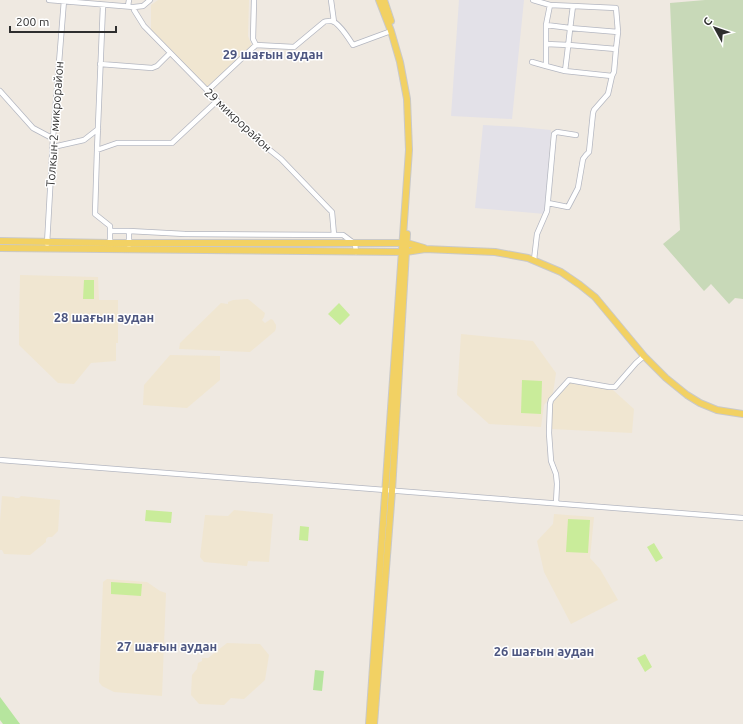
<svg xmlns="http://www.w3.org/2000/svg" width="743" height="724" font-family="Ubuntu,sans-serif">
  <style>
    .industrial { fill: #e3e1e8 }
    .education { fill: #f0e6d1 }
    .green { fill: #b6e59e }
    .cemetery { fill: #c8d9b8 }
    .pitch { fill: #c9ec9a }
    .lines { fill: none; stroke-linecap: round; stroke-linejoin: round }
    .minor-casing { stroke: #b4b7c1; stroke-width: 6 }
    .major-casing { stroke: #c9c9c9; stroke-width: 8 }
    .minor { stroke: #fff; stroke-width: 4.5 }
    .major { stroke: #f2d163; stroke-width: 6 }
    .labels { text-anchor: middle; stroke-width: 3; stroke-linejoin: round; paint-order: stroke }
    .street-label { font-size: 12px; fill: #2e2e2e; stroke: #fff }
    .neighbourhood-label { font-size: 13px; font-weight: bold; fill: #4d5680; stroke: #fff }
  </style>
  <rect width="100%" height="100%" fill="#efe9e1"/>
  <path class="industrial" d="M459 0H524L512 119 451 116Z
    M483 125 520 127 551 130 545 214 475 208Z"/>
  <path class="education" d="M158 0H249L248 36 252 46 206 88 151 31V5Z
    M20 275 98 277 99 300H118V343H116V361L91 363 74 384 58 383 19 345V325Z
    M248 299 265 313 264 317 262 320 265 323 271 319 273 320 276 325V328L275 331 250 352 179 349 180 343 221 303 228 304V302L233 300Z
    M461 334 533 341 556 373 553 393 544 405 541 427 489 424 457 395Z
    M170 355 220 356V380L187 408 143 405 144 385Z
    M571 382 613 390 634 409 632 433 551 429V404Z
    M2 496 14 497 15 498H19L21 496 60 500 58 531 52 537H48L46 539V542L30 555 4 554 2 550H0V522Z
    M234 510 273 514 269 562 248 561 247 566 204 562 200 557 205 515 228 516Z
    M554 514 594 517 590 558 600 569 618 600 571 624 544 572 537 541 553 524Z
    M107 579 147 582 160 591 166 593 162 696 114 692 102 686 99 682 103 582Z
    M227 643 260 644 269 655 265 680 244 699 231 698 224 705 199 704 191 695 192 675 197 669 198 663 202 661V658H208Z"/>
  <path class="green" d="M315 670 324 671 322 691 313 690Z
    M0 697 20 724H3L0 720Z"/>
  <path class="cemetery" d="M705 0H743V299L735 298 729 304 711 284 704 291 663 244 680 230 670 3Z"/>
  <path class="pitch" d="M84 280H94V299H83Z
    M339 303 350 315 340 325 328 314Z
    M522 380 542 381 541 414 521 413Z
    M146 510 172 512 171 523 145 521Z
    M568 519 590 520 588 553 566 552Z
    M300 526 309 527 308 541 299 540Z
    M654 543 663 558 656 562 647 547Z
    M111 582 142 584 141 596 111 594Z
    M645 654 652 667 645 672 637 658Z"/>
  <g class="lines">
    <g class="minor-casing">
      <path id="minor" d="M49 0 134 7 143 6 150 0
        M254 0 253 39 256 45
        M331 0 334 22
        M533 0 550 5 546 25 570 28 618 32 616 8 573 6C570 27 568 49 565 71L612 76
        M103 5 97 150 95 214 110 226V243
        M550 5 573 6
        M128 6 129 0
        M134 7V10L144 26 251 135 281 159 329 209 332 212 334 235
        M546 25V44L569 45 616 49 618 32
        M532 62 546 66V44
        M100 64 152 68 157 66 170 53
        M546 66 565 71
        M0 91 33 128 50 137 53 138
        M207 91 256 45 294 47 324 22C325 21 330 21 331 21 338 21 349 39 353 45L391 31
        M53 147 84 140 98 129
        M97 150 117 143H172L217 101
        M548 203 568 207 578 188 583 159 586 155 589 152 593 113 594 110 608 94 612 76 614 72 616 49
        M110 231H129
        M47 244 53 138 64 0
        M129 245V231L185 234 343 235 355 244 356 252
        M534 260 537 234 547 211 554 134 557 132 576 135
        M0 460 743 518
        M556 503 557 484 556 474 551 461 549 433 550 404 551 400 569 380 609 387H615L636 363 644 356"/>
    </g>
    <g class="major-casing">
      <path id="major" d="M384 0 391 21
        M0 241 110 243H407L424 248
        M0 248 406 252 425 249 495 252 528 258 561 272 580 285 595 297 644 356 666 378 687 395 700 403 717 410 743 414
        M369 724 409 150 407 99 400 62 391 31 379 0
        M374 724 392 491 407 234"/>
    </g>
    <use href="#minor" class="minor"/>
    <use href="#major" class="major"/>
  </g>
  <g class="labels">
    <g class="street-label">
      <text transform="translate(238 120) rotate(43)" y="4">29 микрорайон</text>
      <text transform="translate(55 124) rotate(-86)" y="4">Толкын-2 микрорайон</text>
    </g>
    <g class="neighbourhood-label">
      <text x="273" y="59">29 шағын аудан</text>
      <text x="104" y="322">28 шағын аудан</text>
      <text x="167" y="651">27 шағын аудан</text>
      <text x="544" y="656">26 шағын аудан</text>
    </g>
  </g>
  <g transform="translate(715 28) rotate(310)" stroke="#ffffff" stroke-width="3" paint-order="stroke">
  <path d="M0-3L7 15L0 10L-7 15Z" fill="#2e2e2e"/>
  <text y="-6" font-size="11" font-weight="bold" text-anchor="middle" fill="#2e2e2e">С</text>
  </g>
  <path d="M10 26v6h106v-6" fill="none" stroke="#2e2e2e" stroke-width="2"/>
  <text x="16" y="26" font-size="12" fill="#2e2e2e" stroke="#ffffff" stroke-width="3" paint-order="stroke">200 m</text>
</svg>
